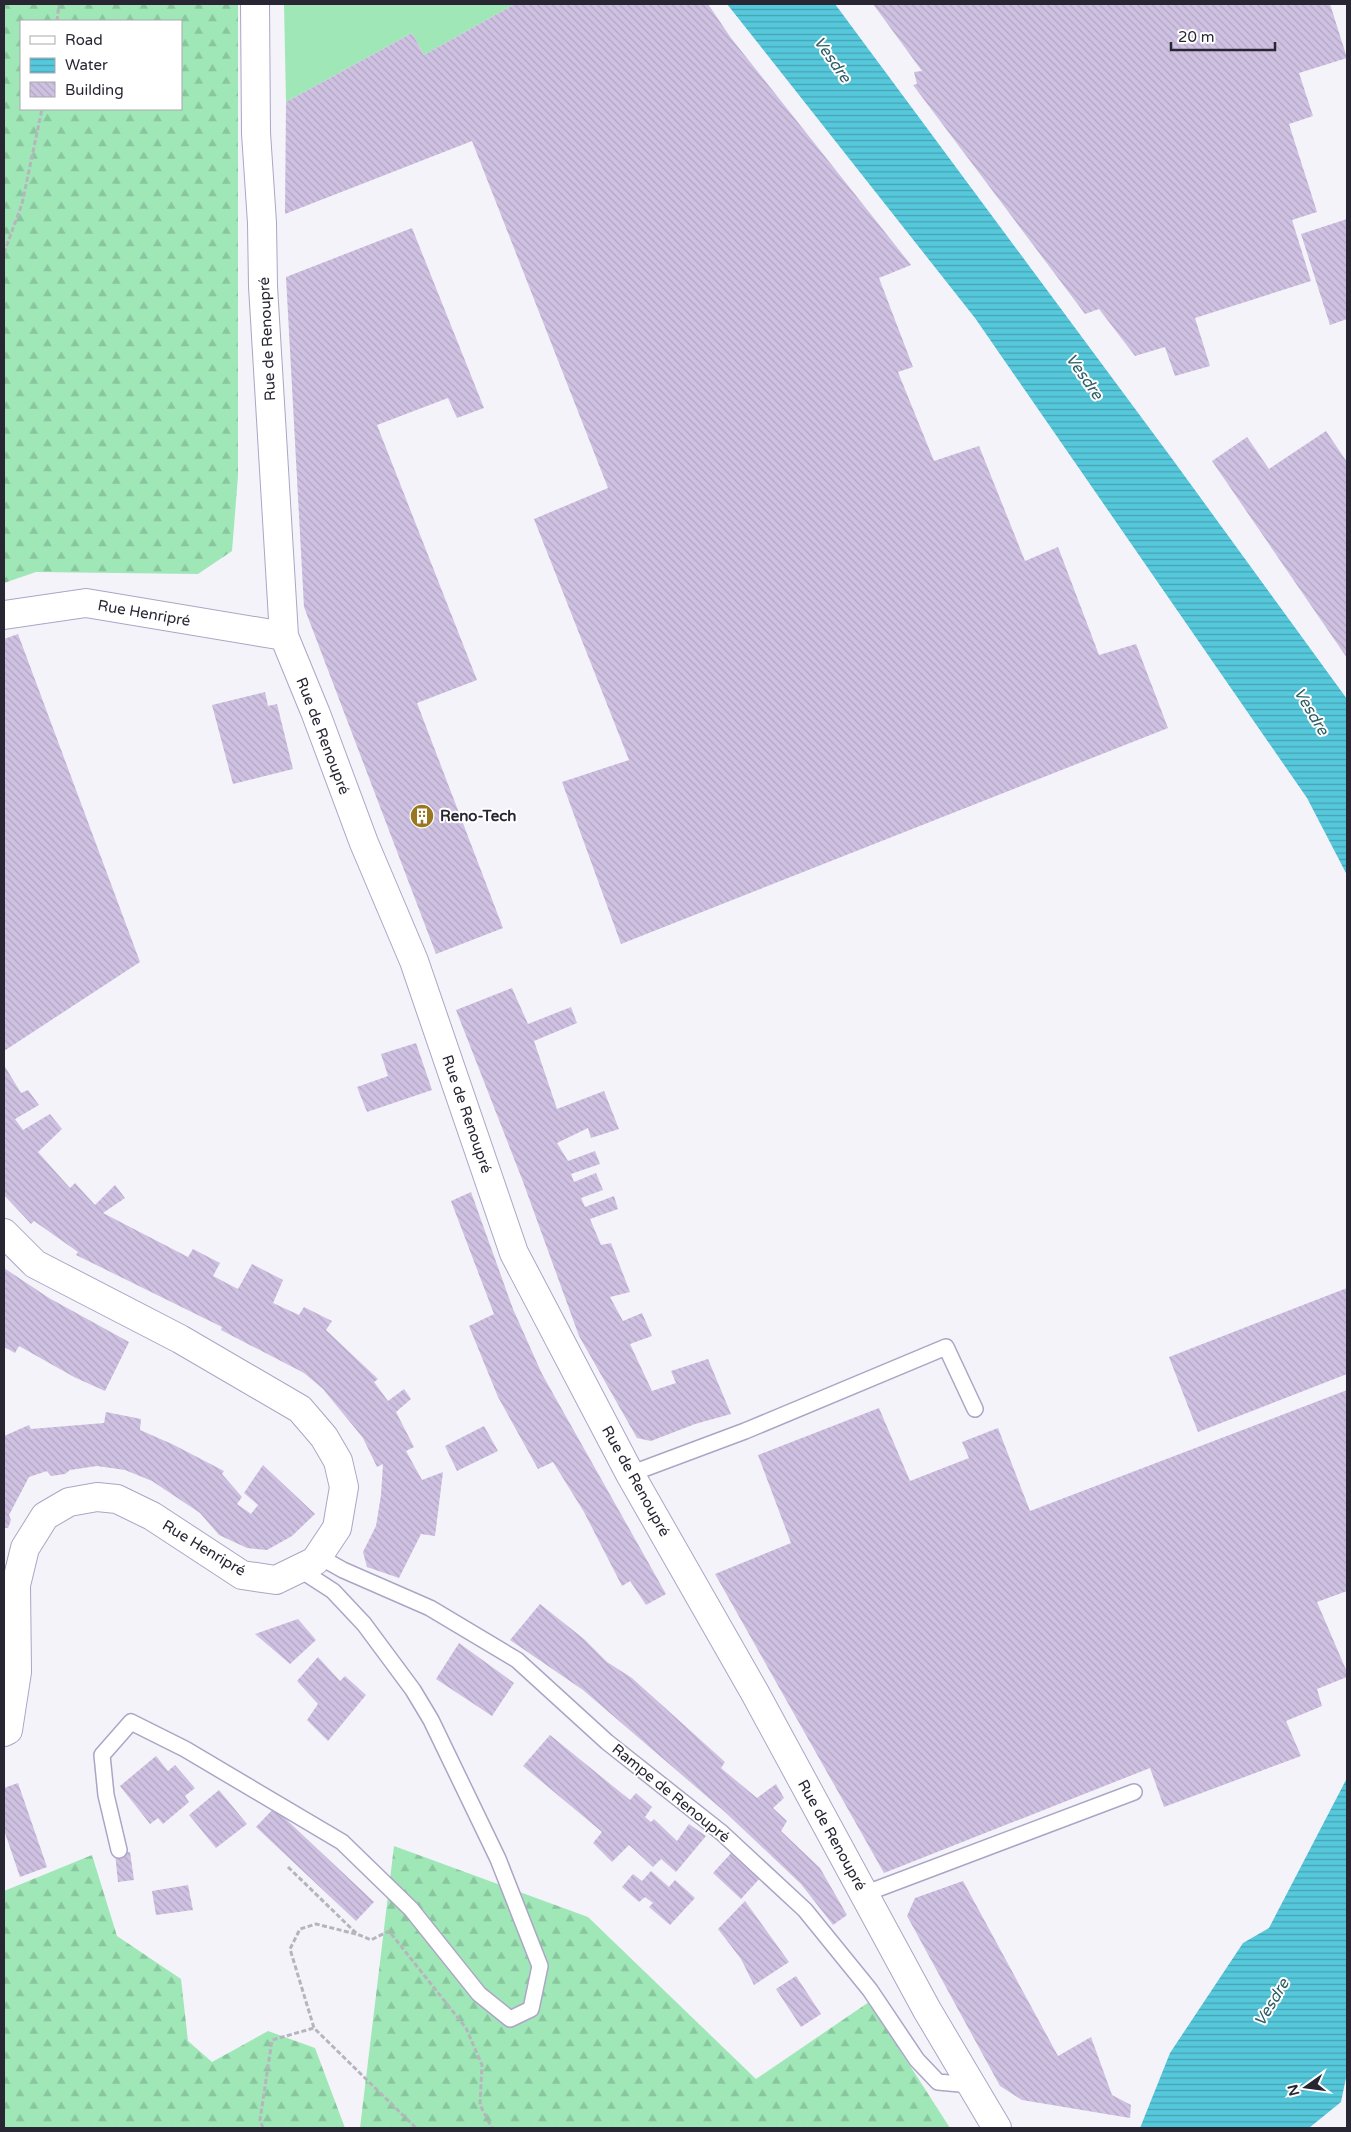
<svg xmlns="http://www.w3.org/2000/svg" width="1351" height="2132" font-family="'Varela Round',sans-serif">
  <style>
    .grass { fill: #9fe7b7 }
    .forest { fill: url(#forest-firs); fill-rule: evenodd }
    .water { fill: url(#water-rules) }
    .building { fill: url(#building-back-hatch) }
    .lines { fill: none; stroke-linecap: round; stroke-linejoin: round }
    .lane-casing { stroke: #aca5c6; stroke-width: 18 }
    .street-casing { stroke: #aca5c6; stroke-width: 30 }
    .path { stroke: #b6b5be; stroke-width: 3; stroke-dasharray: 5 2.5; stroke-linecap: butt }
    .lane { stroke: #fff; stroke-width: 15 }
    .street { stroke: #fff; stroke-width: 28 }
    .labels { text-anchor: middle; stroke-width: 4; stroke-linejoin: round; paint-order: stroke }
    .street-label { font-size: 15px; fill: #292633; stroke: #fff }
    .poi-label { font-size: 15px; font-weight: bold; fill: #292633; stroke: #fff; text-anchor: start }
    .water-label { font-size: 16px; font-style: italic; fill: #2e5e66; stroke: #fff }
  </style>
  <defs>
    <pattern id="forest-firs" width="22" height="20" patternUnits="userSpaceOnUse" patternTransform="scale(1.25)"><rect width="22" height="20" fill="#9fe7b7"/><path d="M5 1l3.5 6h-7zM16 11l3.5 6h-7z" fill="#89c69e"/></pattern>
    <pattern id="water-rules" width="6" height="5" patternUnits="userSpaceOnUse" patternTransform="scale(1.25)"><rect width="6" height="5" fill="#56c8db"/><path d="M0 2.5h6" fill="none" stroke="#47a2b2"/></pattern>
    <pattern id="building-back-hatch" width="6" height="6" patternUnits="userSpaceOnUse" patternTransform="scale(1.25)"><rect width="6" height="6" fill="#cfc1e2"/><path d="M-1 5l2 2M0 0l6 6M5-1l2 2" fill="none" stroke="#b2a6c2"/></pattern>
  </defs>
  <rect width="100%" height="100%" fill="#f4f3fa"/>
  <path class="grass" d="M284 4H515L424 55 412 33 286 102Z"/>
  <path class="forest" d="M4 4H238V476L232 551 198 574 36 572 4 583ZM21 21H181V109H21Z
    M394 1846 588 1917 756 2079 869 2002 950 2128H360Z
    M92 1855 117 1936 181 1979 188 2041 212 2062 268 2031 315 2048 345 2128H4V1891Z"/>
  <path class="water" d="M727 4H835L1173 460 1347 699V875L1307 798 975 318Z
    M1347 1778V2073L1341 2102 1309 2128H1140L1170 2053 1243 1943 1269 1928Z"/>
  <path class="building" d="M515 4H708L731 38 911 265 879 278 913 367 898 372 934 461 979 446 1025 561 1058 547 1099 655 1136 644 1168 728 621 944 562 782 629 760 534 519 608 488 472 141 285 214 286 102 412 33 424 55Z
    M873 4H1330L1347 58 1299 73 1313 116 1289 124 1317 212 1292 220 1311 281 1195 318 1210 366 1175 376 1165 347 1135 356 1099 309 1085 314 913 85 917 84 914 72 922 71Z
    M1347 219V319L1330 325 1301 234Z
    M412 228 484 408 457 418 448 398 377 425 477 680 417 703 503 928 436 954 304 607 286 277Z
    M1326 431 1347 462V658L1212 461 1247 437 1269 469Z
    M18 634 140 962 4 1051V639Z
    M265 692 268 706 277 704 293 769 233 784 212 705Z
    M512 988 528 1024 571 1007 577 1023 534 1041 557 1109 604 1091 619 1129 591 1138 588 1128 557 1143 568 1161 595 1151 600 1164 571 1174 574 1182 596 1173 603 1190 581 1198 585 1207 614 1196 618 1209 590 1219 601 1245 611 1243 630 1292 610 1297 623 1321 642 1313 652 1336 630 1344 652 1391 676 1383 671 1371 708 1359 731 1414 695 1424 651 1441 637 1438 579 1336 522 1179 456 1010Z
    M416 1043 432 1090 367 1112 357 1087 388 1076 381 1054Z
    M4 1065 21 1093 28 1090 39 1105 15 1119 23 1130 50 1114 62 1129 38 1152 70 1188 75 1183 95 1205 115 1185 125 1198 103 1213 188 1257 193 1249 220 1263 213 1276 238 1289 252 1264 283 1280 273 1303 299 1315 304 1307 332 1321 326 1330 378 1379 374 1382 388 1401 404 1389 411 1399 396 1412 414 1447 406 1451 422 1480 443 1472 435 1536 421 1534 399 1578 367 1567 363 1552 376 1526 381 1495 383 1464 377 1467 363 1438 323 1389 304 1373 221 1330 222 1327 76 1255 78 1252 34 1221 31 1224 4 1195Z
    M471 1192 513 1309 542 1374 666 1594 646 1605 630 1581 622 1586 584 1512 553 1462 538 1469 498 1397 469 1326 494 1314 451 1201Z
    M4 1268 49 1298 129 1342 105 1391 74 1377 19 1346 15 1353 4 1347Z
    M1347 1288V1374L1198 1432 1169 1357Z
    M1347 1390V1591L1317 1602 1347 1672V1677L1317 1689 1322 1706 1286 1721 1301 1756 1164 1807 1150 1768 884 1873 715 1574 791 1543 758 1455 879 1408 910 1481 969 1458 962 1442 998 1428 1030 1511Z
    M106 1412 141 1419 140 1430 172 1444 224 1471 222 1474 242 1497 237 1504 251 1514 258 1505 244 1493 263 1465 315 1514 292 1536 267 1550 247 1548 219 1535 200 1513 152 1481 125 1470 97 1466 70 1470 65 1474 51 1476 47 1471 29 1477 9 1515 11 1520 8 1528H4V1436L29 1425 31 1429 104 1423Z
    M484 1426 498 1451 457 1471 445 1446Z
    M540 1604 584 1639 607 1662 632 1678 725 1762 721 1768 757 1798 776 1784 784 1798 773 1808 787 1821 781 1831 820 1868 847 1915 833 1925 801 1884 725 1812 583 1690 510 1640Z
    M298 1619 316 1640 290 1664 255 1634Z
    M459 1643 514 1683 492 1716 436 1679Z
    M318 1657 340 1681 345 1676 366 1695 328 1741 307 1720 318 1704 297 1681Z
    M550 1735 630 1800 636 1793 652 1807 645 1817 651 1822 654 1819 677 1841 689 1824 706 1836 676 1872 661 1859 653 1867 629 1845 612 1862 593 1843 602 1832 523 1766Z
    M156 1756 168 1771 175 1765 195 1788 185 1796 189 1802 163 1824 158 1818 150 1824 120 1786Z
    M18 1783 47 1867 20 1877 4 1830V1788Z
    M219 1790 247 1824 216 1848 189 1815Z
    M274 1808 374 1902 356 1921 256 1827Z
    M733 1851 761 1877 741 1899 713 1873Z
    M130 1852 134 1880 118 1882 115 1853Z
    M651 1871 669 1887 675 1880 695 1898 670 1925 649 1907 653 1903 645 1897 639 1902 622 1887 633 1874 642 1881Z
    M963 1881 1058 2056 1091 2037 1112 2095 1131 2105 1130 2118 1022 2100 1000 2086 907 1916 915 1898Z
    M188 1885 193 1910 156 1915 152 1891Z
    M745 1901 789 1962 754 1985 741 1959 718 1929Z
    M796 1976 821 2014 801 2027 776 1989Z"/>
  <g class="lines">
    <g class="lane-casing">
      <path id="lane" d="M630 1474 745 1431 946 1347 975 1409
        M318 1556 343 1570 430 1608 517 1660 607 1742 722 1833 805 1910 870 1990 917 2060 938 2082 971 2085
        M119 1850 106 1795 102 1755 131 1722 185 1749 342 1842 411 1909 479 1994 510 2019 531 2009 540 1966 498 1859 431 1720 413 1690 364 1624 333 1591 299 1569
        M864 1894 1134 1792"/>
    </g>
    <g class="street-casing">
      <path id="street" d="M255 4 256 133 262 223 263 286 284 636 316 714 364 843 414 961 514 1253 630 1474 755 1693 927 2010 997 2128
        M4 615 86 603 284 636
        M4 1233 35 1264 180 1339 300 1409 324 1437 338 1461 344 1487 337 1528 315 1561 276 1580 242 1575 152 1516 117 1499 97 1497 69 1502 45 1516 25 1548 16 1585 17 1672 8 1730 4 1732"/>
    </g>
    <path class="path" d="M57 21 59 4
      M4 253 22 204 42 109
      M288 1867 357 1934 371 1940 389 1931 466 2028 482 2065 480 2105 492 2128
      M356 1934 316 1924 300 1929 290 1949 314 2028 416 2128
      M263 2128 260 2120 272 2040 314 2028"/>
    <use href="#lane" class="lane"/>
    <use href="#street" class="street"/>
  </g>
  <defs>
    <g id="building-disc" transform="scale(1.25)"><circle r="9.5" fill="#997721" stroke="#fff"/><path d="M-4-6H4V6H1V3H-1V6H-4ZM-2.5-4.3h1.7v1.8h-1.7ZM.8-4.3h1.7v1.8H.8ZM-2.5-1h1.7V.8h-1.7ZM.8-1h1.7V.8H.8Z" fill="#fff"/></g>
  </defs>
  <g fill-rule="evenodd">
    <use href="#building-disc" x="422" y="816"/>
  </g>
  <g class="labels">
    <g class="street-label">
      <text transform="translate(267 339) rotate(-93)" y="5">Rue de Renoupré</text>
      <text transform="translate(144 613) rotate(10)" y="5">Rue Henripré</text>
      <text transform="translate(323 736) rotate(69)" y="5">Rue de Renoupré</text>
      <text transform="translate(467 1114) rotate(71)" y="5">Rue de Renoupré</text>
      <text transform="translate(636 1481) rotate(61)" y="5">Rue de Renoupré</text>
      <text transform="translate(204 1548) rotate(31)" y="5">Rue Henripré</text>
      <text transform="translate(671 1793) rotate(39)" y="5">Rampe de Renoupré</text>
      <text transform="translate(832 1835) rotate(61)" y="5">Rue de Renoupré</text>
    </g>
    <g class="poi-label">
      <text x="440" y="821">Reno-Tech</text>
    </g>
    <g class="water-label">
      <text transform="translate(833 59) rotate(55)" y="6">Vesdre</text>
      <text transform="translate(1085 376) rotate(55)" y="6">Vesdre</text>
      <text transform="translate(1312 711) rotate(59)" y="6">Vesdre</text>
      <text transform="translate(1271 2002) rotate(-59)" y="6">Vesdre</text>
    </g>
  </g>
  <rect width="1351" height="2132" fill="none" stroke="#292633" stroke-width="10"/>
  <rect x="20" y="20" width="162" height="90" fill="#ffffff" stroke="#a9a8ad"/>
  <rect x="30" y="36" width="25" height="8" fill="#ffffff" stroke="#a9a8ad"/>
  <text x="65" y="45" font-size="15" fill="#292633">Road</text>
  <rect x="30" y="58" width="25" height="15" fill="url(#water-rules)" stroke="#a9a8ad"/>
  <text x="65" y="70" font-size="15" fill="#292633">Water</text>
  <rect x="30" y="82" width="25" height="15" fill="url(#building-back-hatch)" stroke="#a9a8ad"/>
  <text x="65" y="95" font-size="15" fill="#292633">Building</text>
  <g transform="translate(1306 2087) rotate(256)" stroke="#ffffff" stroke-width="4" paint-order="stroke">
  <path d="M0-4L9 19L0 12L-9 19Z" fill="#292633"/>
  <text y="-8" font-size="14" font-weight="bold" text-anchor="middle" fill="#292633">N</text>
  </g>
  <path d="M1171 42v8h104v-8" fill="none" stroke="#292633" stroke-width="2.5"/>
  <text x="1178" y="42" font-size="15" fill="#292633" stroke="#ffffff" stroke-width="4" paint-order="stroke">20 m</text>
</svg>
